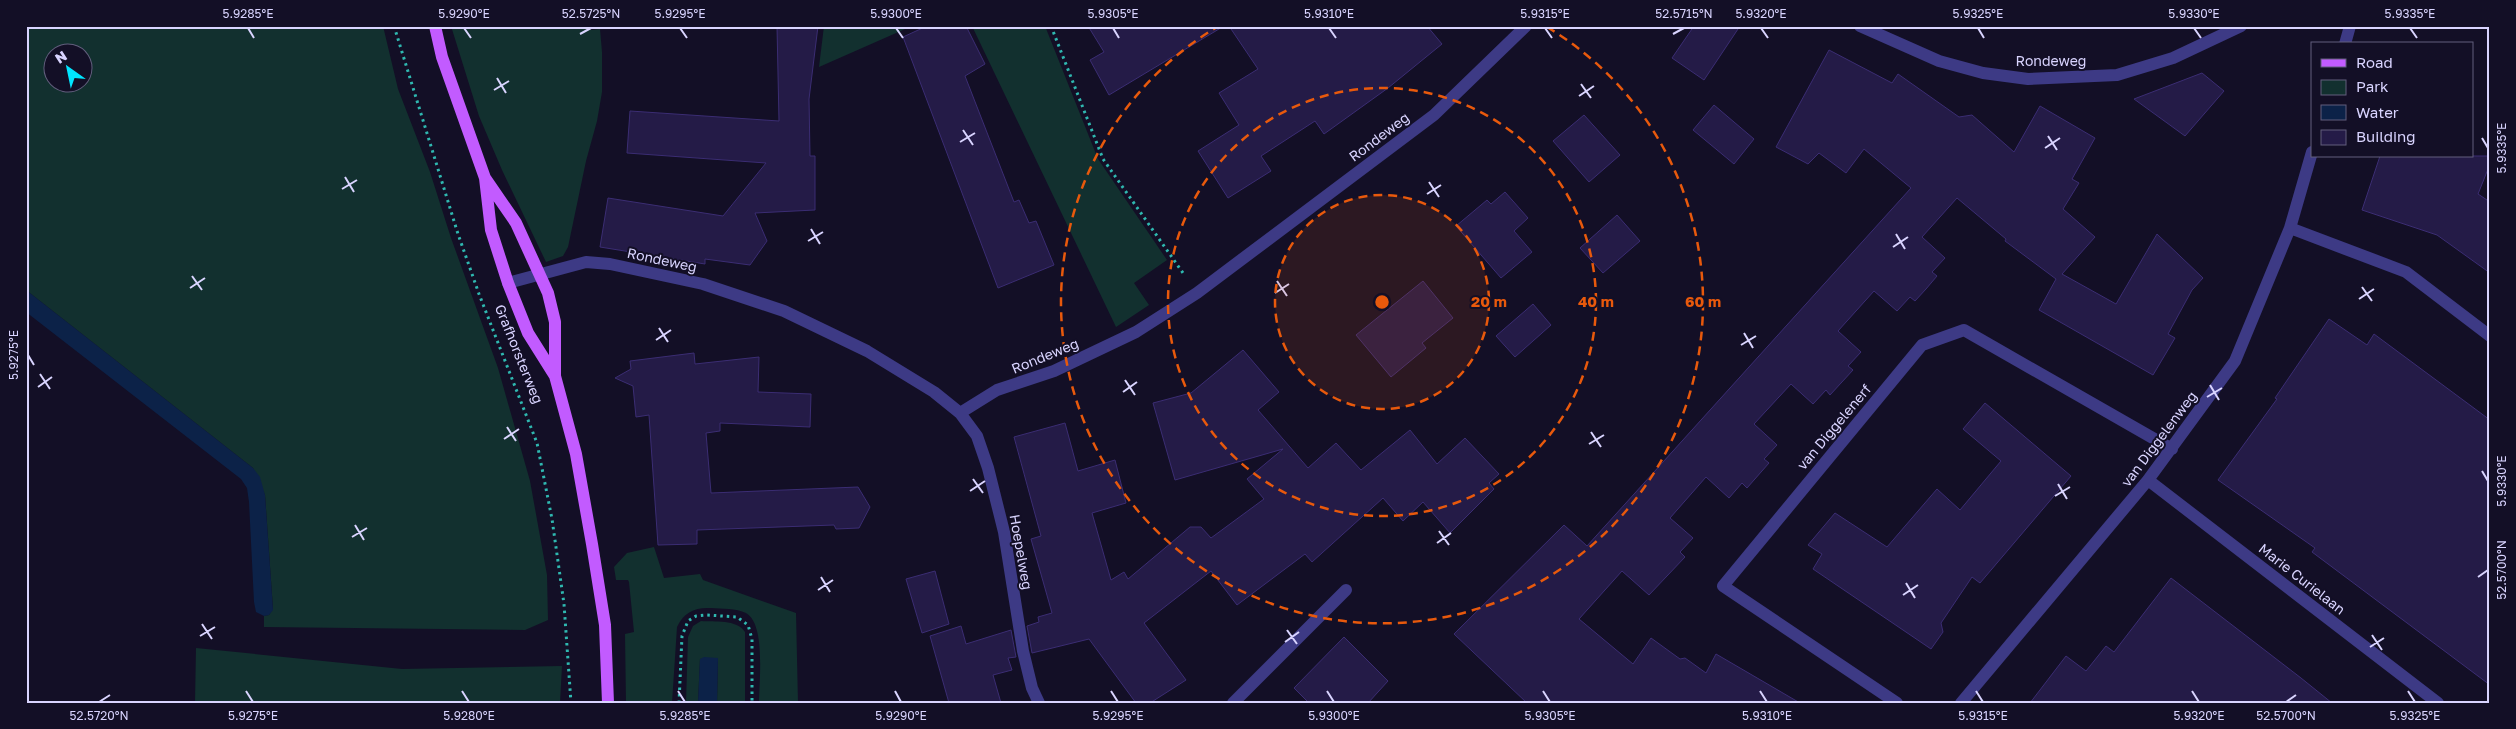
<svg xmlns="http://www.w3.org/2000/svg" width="2516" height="729" font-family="'Golos Text',sans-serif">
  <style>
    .green { fill: #12302f; fill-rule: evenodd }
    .water { fill: #0c2248 }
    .building { fill: #241b47; stroke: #3b2d73 }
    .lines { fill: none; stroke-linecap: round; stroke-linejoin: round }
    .path { stroke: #2fb8b0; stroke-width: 3; stroke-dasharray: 2.5 4; stroke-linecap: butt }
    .minor { stroke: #3d3a85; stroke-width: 12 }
    .major { stroke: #c25bff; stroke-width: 12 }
    .ticks { fill: none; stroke: #d9d4ff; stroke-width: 2 }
    .ring { fill: none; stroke: #e8590c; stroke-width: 2.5; stroke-dasharray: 9 6 }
    .labels { text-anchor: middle; stroke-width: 4; stroke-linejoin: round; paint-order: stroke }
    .street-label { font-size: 14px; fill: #d9d4ff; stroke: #130f26 }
    .centre { fill: #e8590c; stroke: #130f26; stroke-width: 2.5 }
    .ring-label { font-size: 15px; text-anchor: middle; font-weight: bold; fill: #e8590c; stroke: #130f26; stroke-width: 4; stroke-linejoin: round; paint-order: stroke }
    .neatline { fill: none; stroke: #d9d4ff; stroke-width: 2 }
    .ticks-label { font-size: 12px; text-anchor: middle; fill: #d9d4ff }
  </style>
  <rect width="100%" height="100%" fill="#130f26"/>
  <path class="green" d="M26 26H383L398 89 430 172 451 238 498 368 530 481 547 575 548 620 525 630 264 627V616L269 615 273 609 265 495 253 468 26 290ZM52 52H82V82H52Z
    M451 26H588L591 30 600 29 602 52V92L597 121 586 161 568 247 563 256 546 262 502 170 479 116Z
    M824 26H912L819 67Z
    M972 26H1045L1098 159 1167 260 1134 283 1149 305 1116 327Z
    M654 547 664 578 700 574 703 580 796 613 798 703H759C759 682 766 624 746 613 736 608 722 609 711 608 695 607 684 612 677 627L672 703H626L625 634 634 632 629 582 628 580H616L614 567 627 553Z
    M701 621C714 622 737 619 745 632V703H717L718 658 700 659 698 703H686L688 637 693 626Z
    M196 648 402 669 562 666 560 703H195Z"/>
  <path class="water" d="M26 290 253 468 260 477 265 495 273 610 269 615 264 616 256 612 254 602 249 502 247 488 241 479 26 312Z
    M704 657 718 658 717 703H698L700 659Z"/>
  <path class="building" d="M777 26H818L809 99 810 156H815V210L755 213 767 241 750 265 705 259V264L600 247 608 198 723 216 766 163 627 153 630 111 779 121Z
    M927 26H966L985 64 965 76 1014 202 1019 200 1029 223 1036 221 1054 265 998 288 903 37Z
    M1088 26H1224L1109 95 1090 60 1104 52Z
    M1229 26H1427L1442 44 1388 88 1324 134 1315 121 1261 156 1271 171 1228 198 1198 151 1239 125 1219 93 1258 69Z
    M1694 26H1740L1704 80 1672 58Z
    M1829 50 1892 83 1898 74 1959 117 1972 115 2014 152 2040 106 2095 138 2072 179 2079 183 2063 209 2095 237 2062 274 2116 304 2157 234 2203 278 2192 290 2168 334 2175 338 2153 375 2039 310 2056 279 2005 241 2006 239 1957 198 1922 237 1945 258 1932 272 1937 276 1926 289 1915 301 1910 297 1897 311 1874 291 1838 331 1861 352 1848 366 1853 370 1830 395 1826 390 1813 404 1791 384 1754 424 1777 445 1764 459 1769 463 1747 488 1742 483 1729 498 1706 477 1670 518 1693 538 1680 552 1685 557 1649 595 1622 571 1579 619 1633 664 1651 638 1680 659 1685 658 1706 673 1716 654 1800 703H1527L1454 634 1564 525 1587 546 1911 188 1864 149 1846 173 1819 153 1808 164 1776 147Z
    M2202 73 2224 91 2185 136 2134 99Z
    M1714 105 1754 139 1734 164 1693 130Z
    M1584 115 1620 155 1589 182 1553 141Z
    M2380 156H2490V164L2478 194 2490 202V273L2437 235 2362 210Z
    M1505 192 1528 218 1514 231 1532 252 1501 278 1456 226 1487 200 1491 204Z
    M1617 215 1640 241 1603 273 1580 248Z
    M1423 281 1453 318 1422 343 1426 348 1391 377 1356 335Z
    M1533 304 1551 325 1515 357 1496 336Z
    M2329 319 2367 345 2374 334 2490 420V685L2312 552 2315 548 2218 480 2277 399 2275 398Z
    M1243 350 1279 392 1258 410 1308 468 1336 443 1361 470 1410 430 1437 464 1465 438 1499 474 1489 483 1494 489 1450 533 1423 502 1403 521 1383 498 1312 562 1305 554 1237 605 1211 571 1144 623 1186 680 1150 703H1136L1089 639 1032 653 1027 626 1039 622 1038 617 1052 613 1031 539 1041 536 1014 437 1065 423 1078 471 1115 460 1126 503 1092 513 1111 580 1124 572 1128 579 1190 527H1201L1211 538 1264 499 1247 479 1283 449 1175 480 1153 403 1191 393Z
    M694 353 695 364 759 357 758 392 811 394 810 427 720 423V431L706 433 711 493 858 487 870 507 859 528 836 529 834 525 697 530V544L658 545 649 415 636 417 633 386 615 378 631 369 630 361Z
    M1985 403 2071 476 1980 583 1972 577 1941 623 1943 632 1931 649 1813 569 1822 554 1808 545 1835 513 1887 547 1937 489 1960 510 2001 461 1963 429Z
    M935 571 949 624 922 633 906 579Z
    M2171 578 2301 678 2332 703H2030L2066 656 2086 671 2106 646 2114 652Z
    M961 626 966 644 1011 630 1016 657 1008 658 1012 670 993 675 1001 703H949L930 636Z
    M1344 637 1388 681 1368 703H1309L1294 688Z"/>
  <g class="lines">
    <path class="path" d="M394 26 458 234 479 294 537 443 552 519 564 604 571 703
      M1051 26 1103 159 1183 273
      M679 703 682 636 688 621 696 616 707 615 737 617 748 625 752 639V703"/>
    <path class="minor" d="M1860 26 1939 61 1983 73 2028 79 2117 75 2173 58 2241 26
      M2345 44 2350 26
      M2290 228 2406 272 2490 336
      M508 283 586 262 610 264 703 284 784 311 867 351 934 392 960 413 977 436 988 468 1004 532 1023 651 1032 688 1039 703
      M960 413 997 390 1054 371 1136 332 1197 293 1434 115 1526 26
      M2148 480 2438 703
      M1233 703 1346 590
      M1897 703 1723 586 1922 345 1964 330 2172 449
      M1961 703 2148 480 2235 361 2290 228 2312 152"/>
    <path class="major" d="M435 26 442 57 485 178 491 230 508 283 528 333 555 376
      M485 178 516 223 548 293 555 322V376L576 454 592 544 605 625 608 703"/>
  </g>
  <path class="ticks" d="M248 28 254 38M464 28 471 38M680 28 687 38M896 28 903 38M1113 28 1119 38M1329 28 1336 38M1545 28 1552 38M1761 28 1768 38M1978 28 1984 38M2194 28 2201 38M2410 28 2417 38M580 34 591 28M1673 34 1684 28M497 78 506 93M1581 84 1591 98M494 90 509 81M1579 96 1594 86M963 130 973 145M2048 136 2057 150M2482 138 2488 148M960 142 975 133M2045 148 2060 138M345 177 354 192M1429 182 1439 197M342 189 357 180M1427 194 1441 185M811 229 820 244M1896 234 1905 249M808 241 823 232M1893 247 1908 237M192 276 202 290M1277 281 1287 296M2362 287 2372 301M190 288 205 278M1275 293 1289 284M2359 299 2374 289M659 328 668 342M1744 333 1753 348M656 340 671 330M1741 345 1756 336M28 355 34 365M40 374 50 389M1125 380 1135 395M2210 385 2219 400M38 387 52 377M1123 392 1137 382M2207 397 2222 388M507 427 516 441M1591 432 1601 447M504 439 519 429M1589 444 1604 435M2482 471 2488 481M973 479 983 493M2058 484 2067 499M970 491 985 481M2055 496 2070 487M355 525 364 540M1439 531 1449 545M352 537 367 528M1437 543 1451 533M821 577 830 592M2478 577 2488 570M1906 583 1915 598M818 590 833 580M1903 595 1918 585M202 624 212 639M1287 630 1297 644M2372 635 2382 650M200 636 215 627M1285 642 1299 632M2370 647 2384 638M246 691 253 702M462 691 469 702M678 691 685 702M895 691 901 702M1111 691 1118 702M1327 691 1334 702M1543 691 1550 702M1760 691 1767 702M1976 691 1983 702M2192 691 2199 702M2408 691 2415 702M99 702 110 695M2286 702 2296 695"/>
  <circle cx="1382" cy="302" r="107" fill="#e8590c" fill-opacity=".12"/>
  <g class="ring">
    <circle cx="1382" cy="302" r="107"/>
    <circle cx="1382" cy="302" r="214"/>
    <path d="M1547 27A321 321 0 1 1 1217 27"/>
  </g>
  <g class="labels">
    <g class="street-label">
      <text x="2051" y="66">Rondeweg</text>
      <text transform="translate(1379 137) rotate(-37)" y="5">Rondeweg</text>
      <text transform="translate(662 260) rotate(12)" y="5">Rondeweg</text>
      <text transform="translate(519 354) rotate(68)" y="5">Grafhorsterweg</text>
      <text transform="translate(1045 356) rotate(-22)" y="5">Rondeweg</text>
      <text transform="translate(1834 427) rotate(-50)" y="5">van Diggelenerf</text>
      <text transform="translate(2159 439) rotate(-53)" y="5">van Diggelenweg</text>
      <text transform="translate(1021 552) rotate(80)" y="5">Hoepelweg</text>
      <text transform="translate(2302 579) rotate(38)" y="5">Marie Curielaan</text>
    </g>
  </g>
  <circle cx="1382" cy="302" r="8" class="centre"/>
  <g class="ring-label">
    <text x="1489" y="307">20 m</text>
    <text x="1596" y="307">40 m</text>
    <text x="1703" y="307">60 m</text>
  </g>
  <rect width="2516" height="729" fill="none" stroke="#130f26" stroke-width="55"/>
  <rect x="2311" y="42" width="162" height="115" fill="#130f26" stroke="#625e7d"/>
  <rect x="2321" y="59" width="25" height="8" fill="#c25bff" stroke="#625e7d"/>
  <text x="2356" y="68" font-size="15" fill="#d9d4ff">Road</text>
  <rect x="2321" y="80" width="25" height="15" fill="#12302f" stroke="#625e7d"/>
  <text x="2356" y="92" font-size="15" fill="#d9d4ff">Park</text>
  <rect x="2321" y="105" width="25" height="15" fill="#0c2248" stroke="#625e7d"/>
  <text x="2356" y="118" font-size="15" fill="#d9d4ff">Water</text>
  <rect x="2321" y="130" width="25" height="15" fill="#241b47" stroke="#625e7d"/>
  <text x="2356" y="142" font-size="15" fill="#d9d4ff">Building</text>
  <g transform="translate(68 68) rotate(327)"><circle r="24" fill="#130f26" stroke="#625e7d"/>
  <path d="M0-4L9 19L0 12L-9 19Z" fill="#00e5ff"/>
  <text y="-8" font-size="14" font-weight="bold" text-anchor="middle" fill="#d9d4ff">N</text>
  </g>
  <rect x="28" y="28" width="2460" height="674" class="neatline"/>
  <g class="ticks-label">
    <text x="248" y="18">5.9285°E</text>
    <text x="464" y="18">5.9290°E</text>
    <text x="591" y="18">52.5725°N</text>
    <text x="680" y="18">5.9295°E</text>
    <text x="896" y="18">5.9300°E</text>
    <text x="1113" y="18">5.9305°E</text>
    <text x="1329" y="18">5.9310°E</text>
    <text x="1545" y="18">5.9315°E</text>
    <text x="1684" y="18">52.5715°N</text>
    <text x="1761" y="18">5.9320°E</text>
    <text x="1978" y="18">5.9325°E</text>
    <text x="2194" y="18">5.9330°E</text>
    <text x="2410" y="18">5.9335°E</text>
    <text transform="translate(2502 148) rotate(-90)" y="4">5.9335°E</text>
    <text transform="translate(14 355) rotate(-90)" y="4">5.9275°E</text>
    <text transform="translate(2502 481) rotate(-90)" y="4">5.9330°E</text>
    <text transform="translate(2502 570) rotate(-90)" y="4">52.5700°N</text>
    <text x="99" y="720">52.5720°N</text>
    <text x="253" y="720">5.9275°E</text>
    <text x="469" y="720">5.9280°E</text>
    <text x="685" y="720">5.9285°E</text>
    <text x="901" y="720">5.9290°E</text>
    <text x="1118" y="720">5.9295°E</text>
    <text x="1334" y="720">5.9300°E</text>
    <text x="1550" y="720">5.9305°E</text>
    <text x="1767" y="720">5.9310°E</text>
    <text x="1983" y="720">5.9315°E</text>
    <text x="2199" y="720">5.9320°E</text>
    <text x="2286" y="720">52.5700°N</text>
    <text x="2415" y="720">5.9325°E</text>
  </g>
</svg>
